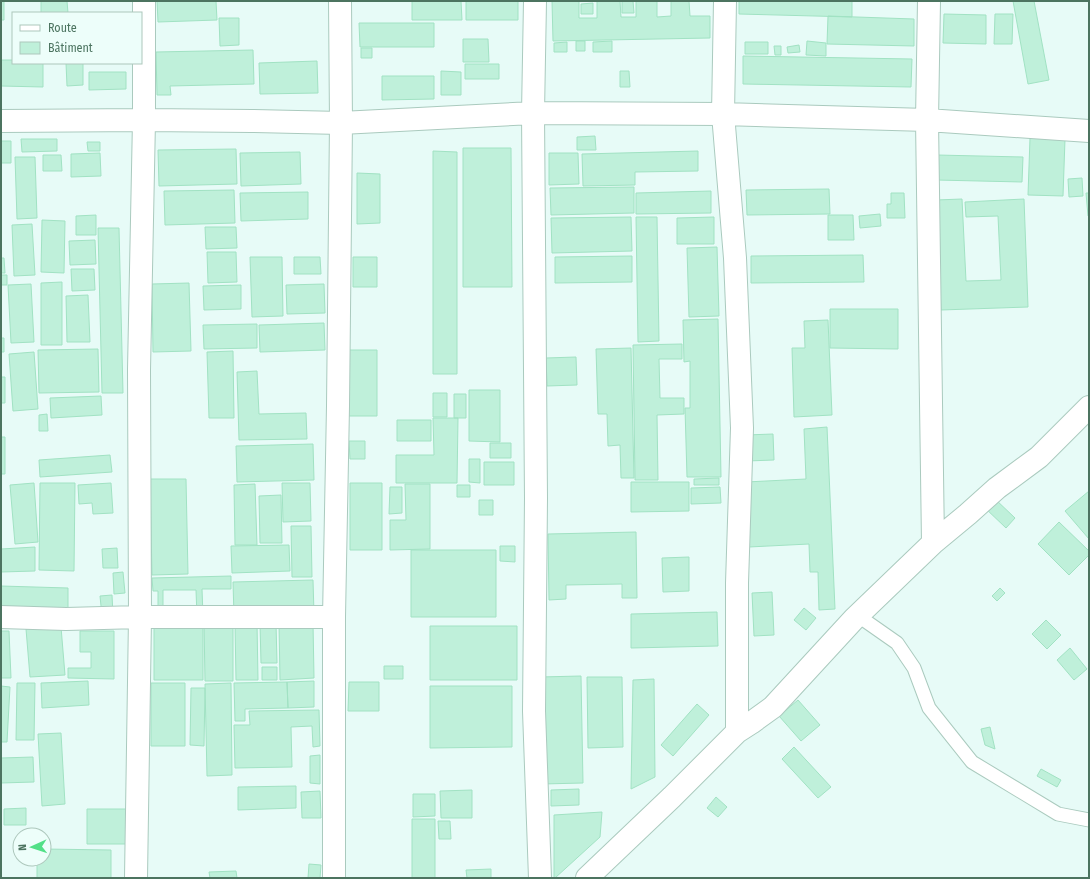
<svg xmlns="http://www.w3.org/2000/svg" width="1090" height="879" font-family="'Fira Sans Condensed',sans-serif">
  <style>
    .building { fill: #bff0da; stroke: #a1e2c3 }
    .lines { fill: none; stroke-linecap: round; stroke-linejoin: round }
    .lane-casing { stroke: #aacabe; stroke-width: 15 }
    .street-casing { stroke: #aacabe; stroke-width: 24 }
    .lane { stroke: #fff; stroke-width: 13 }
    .street { stroke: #fff; stroke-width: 22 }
  </style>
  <rect width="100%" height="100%" fill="#e7fbf7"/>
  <path class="building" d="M1 1H4V20H1Z
    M41 1H67L68 13H41Z
    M157 1H216L217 20 158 22Z
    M412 1H461L462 20H412Z
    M466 1H518V20H466Z
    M552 1H579V18H597V1H620L621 17H636V1H657V17L671 16V1H689L690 16H710V38L553 41Z
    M622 1H633L634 13H622Z
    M739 1H852V17L739 14Z
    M1013 1H1034L1049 80 1028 84Z
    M593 3V14H581V4Z
    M944 14 986 15V44L943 43Z
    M995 14H1013L1012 44H994Z
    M828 16 914 19V46L827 44Z
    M219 18H239V45L220 46Z
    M359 23H434V47H360Z
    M463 39H488L489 62H463Z
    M576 41H585V51H576Z
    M612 41V52H593V42Z
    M807 41 826 43V56L806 55Z
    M567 42V52H554V43Z
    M745 42H768V54H745Z
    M799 45 800 52 788 53 787 47Z
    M774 46H781V55H775Z
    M361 48H372V58H361Z
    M253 50 254 84 170 86 171 95H157L156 52Z
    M743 56 912 59 911 87 743 84Z
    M1 60H13V63H43V87L1 86Z
    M317 61 318 93 260 94 259 63Z
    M66 63H83V85L67 86Z
    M465 64H499V79H465Z
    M441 71 461 72V95H441Z
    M620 71H629L630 87H620Z
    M89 72H126V89L89 90Z
    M382 76H434V99L382 100Z
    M595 136 596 150H577V137Z
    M1030 138 1065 139 1063 196 1028 195Z
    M21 139H57V151L22 152Z
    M1 141H11V163H1Z
    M87 142H100V151H88Z
    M463 148H511L512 287H463Z
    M236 149 237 184 159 186 158 150Z
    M433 151 457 152V374H433Z
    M698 151V171L635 172V185L583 186 582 154Z
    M300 152 301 184 241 186 240 153Z
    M100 153 101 176 71 177V154Z
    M549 153H578L579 184 549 185Z
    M43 155H61L62 171H43Z
    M937 155 1023 157 1022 182 936 180Z
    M15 157H35L37 218 17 219Z
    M357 173 380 174V223L357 224Z
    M1082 178 1083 196 1069 197 1068 179Z
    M634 187V213L551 215 550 188Z
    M829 189 830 214 747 215 746 190Z
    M234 190 235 223 165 225 164 191Z
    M711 191V213L636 214V193Z
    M308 192V219L241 221 240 193Z
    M891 193H904L905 218H887V204H891Z
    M1086 193H1089V216H1088Z
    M962 199 966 281 1001 280 998 216 966 217 965 202 1024 199 1028 307 941 310 936 200Z
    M880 214 881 226 860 228 859 216Z
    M96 215V235H76V216Z
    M828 215H853L854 240H828Z
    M631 217 632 251 552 253 551 218Z
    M636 217H657L659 341 638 342Z
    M714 217V244H677V218Z
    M42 220 65 221 64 273 41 272Z
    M32 224 35 275 14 276 12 225Z
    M205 227H236L237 248 206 249Z
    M98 228H119L123 393H102Z
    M95 240 96 264 70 265 69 241Z
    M717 247 719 316 689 317 687 248Z
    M207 252H236L237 282 208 283Z
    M863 255 864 282 751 283V256Z
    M632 256V282L555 283V257Z
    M250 257H282L283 316 252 317Z
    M294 257H320L321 274H294Z
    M353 257H377V287H353Z
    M1 258H4L5 273H1Z
    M71 269H94L95 290 72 291Z
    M1 275H7V285H1Z
    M62 282V345H41V283Z
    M189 283 191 351 153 352 152 284Z
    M31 284 34 342 11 343 8 285Z
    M324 284 325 313 287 314 286 285Z
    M241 285V309L204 310 203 286Z
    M88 295 90 342H67L66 296Z
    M830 309H898V349L830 348Z
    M718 319 721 477H687L685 408H690V361L684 362 683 320Z
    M828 320 832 415 794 417 792 348H805L804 321Z
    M324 323 325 350 260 352 259 325Z
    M257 324V348L204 349 203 325Z
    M1 338H4V352H1Z
    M682 344V359H659L660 398H684V414L657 415 658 480H635L633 345Z
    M631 348 634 478H621L620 445 608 446 607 414H598L596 349Z
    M98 349 99 392 39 393 38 350Z
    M348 350H377V416H348Z
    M233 351 234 418H209L207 352Z
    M34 352 38 409 13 411 9 354Z
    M576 357 577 385 547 386 546 358Z
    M257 371 259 414 306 413 307 439 239 440 237 372Z
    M1 377H5V403H1Z
    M469 390H500V442L469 441Z
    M433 393H447V417H433Z
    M454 394H466V418H454Z
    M101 396 102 415 51 418 50 398Z
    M47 414 48 431H39V415Z
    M433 418H458L457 483H396V455H434Z
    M397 420H431V441H397Z
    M827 427 835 609 819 610 818 572H810L809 544 749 547 746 482 806 479 804 429Z
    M773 434 774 460 747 461 746 435Z
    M1 437H5V474H1Z
    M349 441H365V459H350Z
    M490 443H511V458H490Z
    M313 444 314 480 237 482 236 446Z
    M110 455 112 472 40 477 39 460Z
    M469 459H480V483L469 482Z
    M484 462H514V485H484Z
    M719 478V485H694V479Z
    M150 479H186L188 574 152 575Z
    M631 482H689V511L631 512Z
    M34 483 38 542 15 544 10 485Z
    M40 483H75L74 571 39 570Z
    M111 483 113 513 93 514 92 503 79 504 78 485Z
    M282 483H310L311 521 283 522Z
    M350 483H382V550H350Z
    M255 484 257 545H235L234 485Z
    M405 484H430V549L390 550V520H406Z
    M457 485H470V497H457Z
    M390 487H402V513L389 514Z
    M720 487 721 503 691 504V488Z
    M1089 491V539L1065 511Z
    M281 495 282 543H260L259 496Z
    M993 497 1015 518 1006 528 984 507Z
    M479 500H493V515H479Z
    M1059 522 1089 551V555L1069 575 1038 544Z
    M291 526H311L312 577H292Z
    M636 532 637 598H622V584L566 585V599L549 600 548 534Z
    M289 545 290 571 232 573 231 546Z
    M500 546H515V562L500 561Z
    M35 547V571L1 572V549Z
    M117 548 118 568H103L102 549Z
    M411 550H496V617H411Z
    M689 557V591L663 592 662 558Z
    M123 572 125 593 114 594 113 573Z
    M231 576V589H202L203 616 197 617 196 590H163V615L158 614V591H153L152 578Z
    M313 580 314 614 234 616 233 582Z
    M1 586 68 588V613L1 611Z
    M1000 588 1005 593 997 601 992 596Z
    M772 592 774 635 754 636 752 593Z
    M112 595 113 615 102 616 100 596Z
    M804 608 816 618 806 630 794 620Z
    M717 612 718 646 631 648V614Z
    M1046 620 1061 635 1047 649 1032 634Z
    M154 622H203V680H154Z
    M233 622V681H205L204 623Z
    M257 623 258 680H236L235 624Z
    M276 623 277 663H261L260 624Z
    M313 623 314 678 280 680 279 624Z
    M430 626H517V680H430Z
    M61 627 65 675 30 677 26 629Z
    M1 631H9L11 678H1Z
    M80 631H114V679L68 678V668H91V652H80Z
    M1070 648 1087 669 1074 680 1057 660Z
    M384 666H403V679H384Z
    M262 667H277V680H262Z
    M581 676 583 783 542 784 540 677Z
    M587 677H622L623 747 588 748Z
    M654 679 655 777 631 789 633 680Z
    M88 681 89 705 42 708 41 683Z
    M314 681V707L288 708 287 682Z
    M287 682 288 708 245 709V721H235L234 683Z
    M349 682H379V711H348Z
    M17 683H35L34 740H16Z
    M151 683H185V746H151Z
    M231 683 232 775 207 776 205 684Z
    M1 686 10 687 7 742H1Z
    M430 686H512V747L430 748Z
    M191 688H205L204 746 190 745Z
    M798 700 820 725 801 741 779 716Z
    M697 704 709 715 673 756 661 745Z
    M319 710 320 746 313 747 312 726 291 727 292 767 235 768 234 725H250L249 711Z
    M990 727 995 749 985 745 981 729Z
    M61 733 65 804 42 806 38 734Z
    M794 747 831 787 818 798 782 759Z
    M320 755V784L310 783V756Z
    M33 757 34 782 1 783V758Z
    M1041 769 1061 780 1057 787 1037 776Z
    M296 786V808L238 810V787Z
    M579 789V805L551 806V790Z
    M472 790V818H441L440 791Z
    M320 791 321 818H302L301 792Z
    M413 794H435V816L413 817Z
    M716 797 727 807 718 817 707 808Z
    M26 808V825H4V809Z
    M87 809H126V844H87Z
    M602 812 600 837 555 878H554V815Z
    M412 819H435V878H412Z
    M438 821H450L451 839H439Z
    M44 849 111 850V878H37V859H44Z
    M309 864 321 865 320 878H308Z
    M491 869V878H467L466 870Z
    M236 871 237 878H210L209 872Z"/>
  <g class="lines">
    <g class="lane-casing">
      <path id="lane" d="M857 615 897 643 914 668 929 708 972 762 1058 814 1089 820"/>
    </g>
    <g class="street-casing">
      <path id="street" d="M535 1 533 113 536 498 534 711 540 878
        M725 1 723 114 735 258 742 428 737 583V732
        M929 1 927 120 933 543
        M1 121 144 120 252 121 341 123 533 113 723 114 927 120 1089 131
        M1 617 66 619 140 617H334
        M136 878 140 617 139 370 144 120V1
        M334 878V617L338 406 341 123 340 1
        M587 878 672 797 737 732 751 723 773 707 854 619 933 543 968 514 997 488 1039 457 1089 407"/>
    </g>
    <use href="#lane" class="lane"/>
    <use href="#street" class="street"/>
  </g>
  <rect width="1090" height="879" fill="none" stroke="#4c7460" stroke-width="4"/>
  <rect x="12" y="12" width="130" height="52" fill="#edfefa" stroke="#adc7bc"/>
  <rect x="20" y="25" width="20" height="6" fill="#ffffff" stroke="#adc7bc"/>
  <text x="48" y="32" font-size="12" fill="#4c7460">Route</text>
  <rect x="20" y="42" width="20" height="12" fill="#bff0da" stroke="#adc7bc"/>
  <text x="48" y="52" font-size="12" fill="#4c7460">Bâtiment</text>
  <g transform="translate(32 847) rotate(267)"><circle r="19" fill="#edfefa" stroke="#adc7bc"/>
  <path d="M0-3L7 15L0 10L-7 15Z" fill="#51e087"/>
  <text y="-6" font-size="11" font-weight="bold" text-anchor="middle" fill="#4c7460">N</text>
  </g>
</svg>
